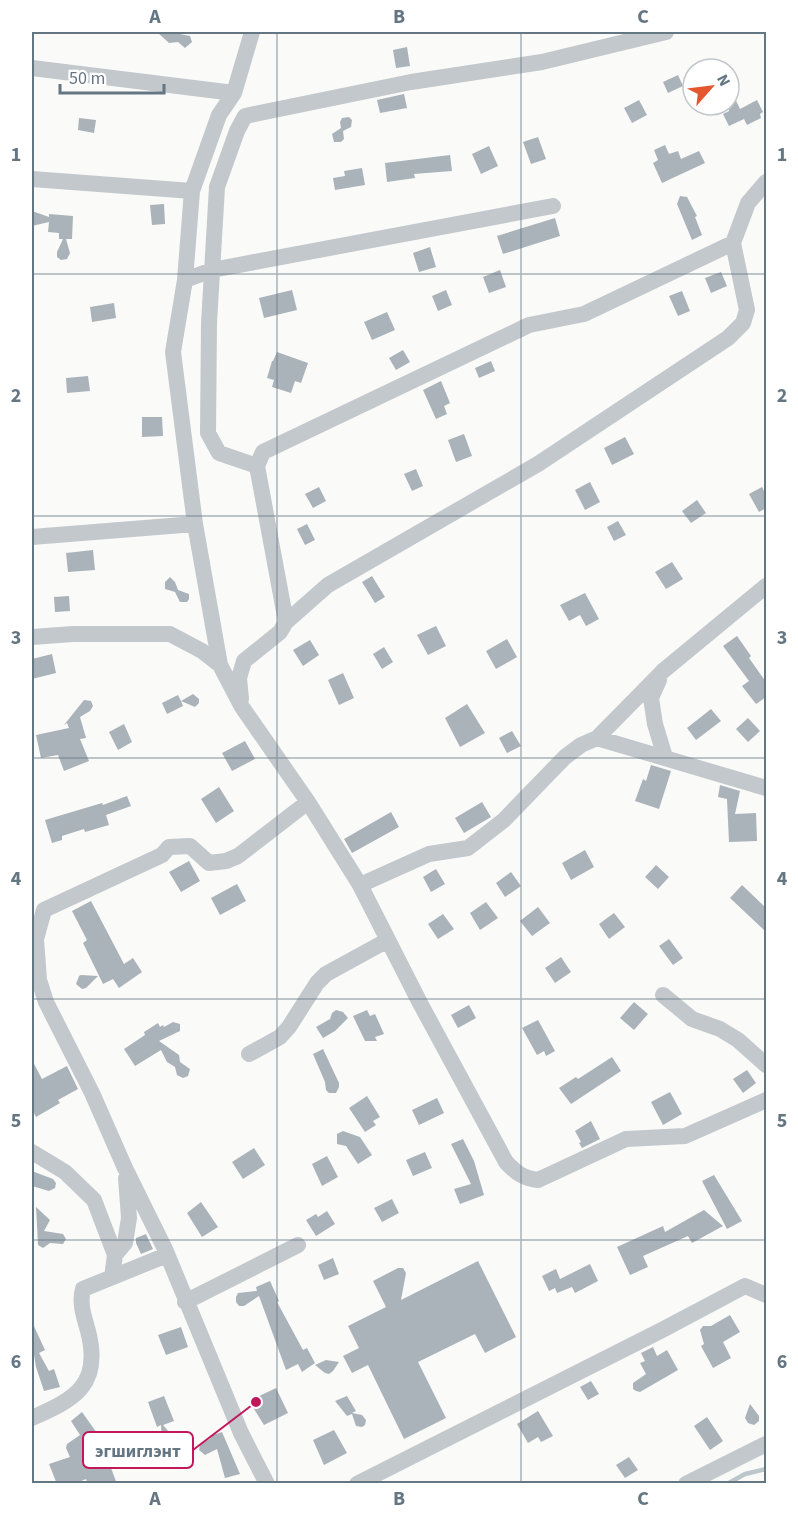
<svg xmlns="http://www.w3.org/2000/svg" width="798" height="1515" font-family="'Source Sans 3',sans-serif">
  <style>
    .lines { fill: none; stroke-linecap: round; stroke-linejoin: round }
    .stream { stroke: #bbc7cb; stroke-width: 4.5 }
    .building { fill: #aab3b9 }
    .minor { stroke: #c3c8cc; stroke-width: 16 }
    .grid { fill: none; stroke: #657683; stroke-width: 1.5; stroke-opacity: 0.55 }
    .leader { fill: none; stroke: #c2185b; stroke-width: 2 }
    .callout-dot { fill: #c2185b; stroke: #fff; stroke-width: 2 }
    .callout { fill: #fff; stroke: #c2185b; stroke-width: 2 }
    .callout-label { font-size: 18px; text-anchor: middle; font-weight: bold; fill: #657683 }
    .neatline { fill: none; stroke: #657683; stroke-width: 2 }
    .grid-label { font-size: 20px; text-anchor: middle; font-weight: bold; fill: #657683 }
  </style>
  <rect width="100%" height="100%" fill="#fafaf8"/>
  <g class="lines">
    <path class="stream" d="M727 1484 745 1474 766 1469"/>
  </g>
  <path class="building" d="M157 32H178L180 34 190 36 192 42 185 48 178 42 169 43Z
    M407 47 410 66 396 68 393 50Z
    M678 75 683 86 668 93 663 82Z
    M729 86 740 109 757 100 763 112 760 114 761 118 747 125 744 119 729 126 723 114 729 111Z
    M404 94 407 108 380 113 377 100Z
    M639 100 647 115 632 123 624 108Z
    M349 117 352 120 351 127 343 131 344 139 341 142H334L332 134 341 128 340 122 342 118Z
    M79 118 96 120 94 133 78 130Z
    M538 137 546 159 531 164 523 142Z
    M665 145 669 154 678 151 681 159 699 151 705 163 662 183 653 163 658 160 654 150Z
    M489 146 498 166 481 174 472 154Z
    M450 155 452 171 414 174 415 178 387 182 385 163Z
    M362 168 365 185 335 190 333 178 345 176 344 171Z
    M680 196 687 197 697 216 695 217 702 235 692 240 677 204Z
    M164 204 165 224 152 225 150 205Z
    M32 211 49 217V214L73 216 72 239H66L70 253 67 259 61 260 57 257V252L63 239H59V233L48 232 49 222 32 226Z
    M555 218 560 236 503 254 497 236Z
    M430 247 436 267 419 272 413 253Z
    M500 270 506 287 489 293 483 277Z
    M721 272 727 286 711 293 705 278Z
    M292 290 297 310 264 318 259 298Z
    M446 290 452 305 438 311 432 296Z
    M682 291 690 311 678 316 669 296Z
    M114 303 116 318 92 322 90 307Z
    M387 312 395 330 372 340 364 322Z
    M403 350 410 362 396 370 389 358Z
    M277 352 308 363 301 383 295 381 291 393 272 387 274 380 267 378 272 361H273Z
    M491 361 495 371 479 378 475 368Z
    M88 376 90 391 67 393 66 378Z
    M441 381 450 403 444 406 447 414 436 419 423 390Z
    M142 417H162L163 436 142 437Z
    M464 434 472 456 456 462 448 440Z
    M625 437 634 454 612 465 604 448Z
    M416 469 423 486 412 491 404 474Z
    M590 482 600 502 585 510 575 490Z
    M319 487 326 501 313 508 305 494Z
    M762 487 766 495V508L759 512 749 494Z
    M697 500 706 513 691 523 682 511Z
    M618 521 626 535 614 541 607 527Z
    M307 524 315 540 305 545 297 529Z
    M93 550 95 570 68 572 66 553Z
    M672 562 683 579 666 589 655 572Z
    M372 576 385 597 375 603 362 582Z
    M170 577 175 582 178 590 189 594V599L187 602H180L175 592 165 589V582Z
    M585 593 599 619 586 626 580 615 569 621 560 605Z
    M69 596 70 611 55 612 54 597Z
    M436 626 446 646 428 655 417 635Z
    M737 636 751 656 749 658 766 682V697L756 704 742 686 749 681 723 646Z
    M507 639 517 657 496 669 486 651Z
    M310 640 319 655 303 666 293 650Z
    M384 647 393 662 382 669 373 654Z
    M52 654 56 673 32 679V659Z
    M343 673 354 698 339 705 328 680Z
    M193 694 199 699V703L195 707 181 701 183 706 167 714 162 703 178 695 181 701Z
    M84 700 91 701 93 706 90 711 80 717 86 738 80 739 89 761 64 771 58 755 41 758 36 735 69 728 67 723 64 725Z
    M467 704 485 733 460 747 445 718Z
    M711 709 721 721 696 740 687 728Z
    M748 718 760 731 748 742 736 729Z
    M124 724 132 742 118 750 109 732Z
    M512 731 521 746 507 753 499 738Z
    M245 741 255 759 232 771 222 753Z
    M651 765 671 771 659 809 635 801 643 779 646 781Z
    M720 785 740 791 735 814 756 813 757 841 729 842 727 799 718 797Z
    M219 787 234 811 216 823 201 799Z
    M127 796 131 806 106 815 109 825 85 832 84 829 62 836V840L52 843 45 820 102 803 103 805Z
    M482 802 491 817 464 833 455 818Z
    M391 812 399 827 352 853 344 839Z
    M585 850 594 867 571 880 562 863Z
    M189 861 200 881 181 892 169 872Z
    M656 865 669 877 658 889 645 877Z
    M436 869 445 884 431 892 423 877Z
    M511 872 521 886 505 897 496 883Z
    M237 884 246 901 220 915 211 898Z
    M742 885 766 908V932L730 898Z
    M91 901 124 964 133 958 142 972 119 988 113 979 103 984 83 943 87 940 72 911Z
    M486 902 498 918 480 930 470 913Z
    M538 907 550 923 532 936 520 921Z
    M614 913 625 927 609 939 599 924Z
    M443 914 454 929 438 939 428 924Z
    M669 939 683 958 673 965 659 946Z
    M561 957 571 972 555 983 545 968Z
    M79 976 81 975 98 976 86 988 82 989 76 984Z
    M634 1002 648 1014 634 1030 620 1018Z
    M469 1005 476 1018 458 1028 451 1015Z
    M336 1010 343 1012 348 1018 335 1031 323 1038 316 1027 330 1019 332 1013Z
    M367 1010 370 1016 375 1014 384 1034 375 1037 377 1041H365L353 1016Z
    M538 1020 555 1051 546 1056 544 1051 537 1055 522 1028Z
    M173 1022 180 1024V1031L159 1041 179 1055 180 1062 190 1069 188 1076 183 1078 177 1075 175 1067 167 1062 161 1050 135 1066 124 1049 145 1035 144 1032 158 1023 160 1027 163 1025 164 1027Z
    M323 1049 339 1083V1087L336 1093H329L326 1090 325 1082 313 1054Z
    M612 1057 621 1071 571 1104 559 1088 576 1077 578 1079Z
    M32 1060 42 1079 67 1066 78 1089 58 1100 60 1103 36 1117 32 1109Z
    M747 1070 756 1083 743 1093 733 1079Z
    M670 1092 682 1114 663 1125 651 1102Z
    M367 1096 380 1117 373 1121 376 1125 365 1132 349 1108Z
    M437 1098 444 1113 419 1125 412 1110Z
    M591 1121 600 1139 582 1148 579 1143 581 1142 575 1131Z
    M343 1131 360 1137 372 1155 358 1164 346 1146 337 1144V1134Z
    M463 1139 474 1161 484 1195 460 1204 454 1189 471 1184 451 1144Z
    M254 1148 265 1165 243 1179 232 1162Z
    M425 1152 432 1168 413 1176 406 1160Z
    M327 1156 338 1177 322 1186 312 1164Z
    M32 1171 53 1179 56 1183 55 1188 49 1191 32 1186Z
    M714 1175 742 1221 727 1229 702 1181Z
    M392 1199 399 1213 382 1222 374 1208Z
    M201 1202 218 1227 202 1237 187 1213Z
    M36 1207 50 1220 44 1231 63 1234 66 1239 63 1244 50 1243 43 1248 38 1245Z
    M704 1210 723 1226 692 1243 688 1236 643 1256 648 1267 630 1275 617 1247 663 1226 665 1232Z
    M327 1211 335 1224 316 1236 306 1220 316 1214 318 1217Z
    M146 1234 153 1249 141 1254 136 1243V1238Z
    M333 1258 339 1274 324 1280 318 1265Z
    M478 1261 516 1337 485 1353 475 1334 418 1362 446 1418 404 1439 368 1365 352 1373 343 1356 359 1348 348 1326 386 1307 373 1281 398 1268H403L406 1273 401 1300Z
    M590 1264 598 1281 575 1293 572 1287 557 1293 555 1288 549 1291 542 1276 556 1269 560 1279Z
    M270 1281 279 1301 277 1302 303 1350 307 1348 315 1363 302 1372 298 1364 286 1370 259 1296 244 1306H239L236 1302V1297L238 1293 257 1291 256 1287Z
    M730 1315 740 1332 723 1342 731 1358 713 1368 701 1346 704 1344 700 1330 703 1326H711Z
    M32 1322 45 1350 39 1353 49 1371 54 1369 60 1387 44 1391 36 1367 34 1355 32 1356Z
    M181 1327 188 1347 166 1355 158 1335Z
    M653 1347 657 1356 667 1350 678 1370 640 1392 636 1391 633 1389V1383L646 1374 640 1363 645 1361 641 1353Z
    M326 1360 339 1362 333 1371 329 1374 325 1373 315 1365Z
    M591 1381 599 1394 588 1400 580 1387Z
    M276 1388 288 1413 264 1425 249 1401Z
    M164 1396 174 1421 163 1425 174 1438 173 1443 167 1446 162 1443 161 1425 157 1427 148 1402Z
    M347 1396 356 1411 352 1413 362 1415 366 1420 365 1425 362 1427 356 1426 352 1414 347 1416 335 1401Z
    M750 1404 759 1416V1421L754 1425 748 1423 745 1418Z
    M538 1411 553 1436 541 1442 538 1437 528 1443 517 1424Z
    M82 1412 99 1436 117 1484H88L86 1479 74 1484H57L49 1464 70 1457 66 1448 67 1444 80 1435 71 1421Z
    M707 1417 723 1441 710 1450 694 1426Z
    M334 1430 347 1453 324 1465 313 1440Z
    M222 1432 240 1474 225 1478 217 1449 205 1455 199 1450 200 1445 211 1438 210 1436Z
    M629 1457 638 1470 625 1478 616 1465Z"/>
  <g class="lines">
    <path class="minor" d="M252 32 234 93 219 115 192 191 185 280 173 352 195 524 220 665 242 707 308 802 360 885 420 1003 506 1162C516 1173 523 1178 538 1180L626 1139 685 1136 766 1100
      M32 68 234 93
      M32 179 192 191
      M185 280 212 270 553 206
      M257 466 219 453 208 433 209 323 217 187 237 131 245 116 411 82 542 62 666 32
      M32 537 195 524
      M286 622 257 466 263 452 529 325 584 314 733 243
      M32 637 73 634H170L202 651 220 665
      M659 680 651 698 655 724 665 757
      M241 699 239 678 244 661 280 632 286 622 328 585 538 464 728 338 743 323 747 310 733 243 748 203 766 182
      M597 738 663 671 766 586
      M360 885 429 854 468 848 504 820 565 757 581 745 597 738 766 788
      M663 995 692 1019 720 1029 738 1040 766 1065
      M249 1054 280 1037 289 1027 317 983 326 974 388 940
      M32 1152 65 1172 94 1200 115 1255 112 1277
      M115 1255 125 1243 129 1218 126 1178
      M185 1302 298 1245
      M32 1418C75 1399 102 1385 88 1331 84 1317 79 1303 83 1289L167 1255
      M267 1484 241 1433 165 1249 125 1168 92 1093 46 1002 39 980 36 939 44 910 162 855 169 847 190 846 209 863 226 861 238 856 308 802
      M357 1484 662 1330 745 1286 766 1295
      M686 1484 766 1444"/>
  </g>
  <path class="grid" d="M277 32V1484M521 32V1484M32 274H766M32 516H766M32 758H766M32 999H766M32 1240H766"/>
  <path class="leader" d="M256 1402L193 1450"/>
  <circle class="callout-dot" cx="256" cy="1402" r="6"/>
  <rect class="callout" x="83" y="1432" width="110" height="36" rx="6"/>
  <g class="callout-label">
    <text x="138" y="1457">эгшиглэнт</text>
  </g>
  <rect width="798" height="1515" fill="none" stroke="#ffffff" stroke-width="66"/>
  <g transform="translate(711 87) rotate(62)"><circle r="28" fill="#ffffff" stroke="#c1c8cd" stroke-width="1.5"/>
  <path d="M0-4.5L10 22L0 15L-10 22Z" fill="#e4572e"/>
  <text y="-9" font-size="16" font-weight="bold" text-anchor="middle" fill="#657683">N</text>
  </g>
  <path d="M60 84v9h104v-9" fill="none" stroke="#657683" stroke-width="3"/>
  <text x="69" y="84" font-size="18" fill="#657683" stroke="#ffffff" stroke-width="4.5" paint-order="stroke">50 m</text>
  <rect x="33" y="33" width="732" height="1449" class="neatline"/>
  <g class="grid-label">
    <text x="155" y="23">A</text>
    <text x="399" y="23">B</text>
    <text x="643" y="23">C</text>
    <text x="16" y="161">1</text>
    <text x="782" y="161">1</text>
    <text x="16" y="402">2</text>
    <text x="782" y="402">2</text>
    <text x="16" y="644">3</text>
    <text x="782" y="644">3</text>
    <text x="16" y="885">4</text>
    <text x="782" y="885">4</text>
    <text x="16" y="1127">5</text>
    <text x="782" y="1127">5</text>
    <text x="16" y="1368">6</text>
    <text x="782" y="1368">6</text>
    <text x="155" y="1505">A</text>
    <text x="399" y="1505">B</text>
    <text x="643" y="1505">C</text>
  </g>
</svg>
